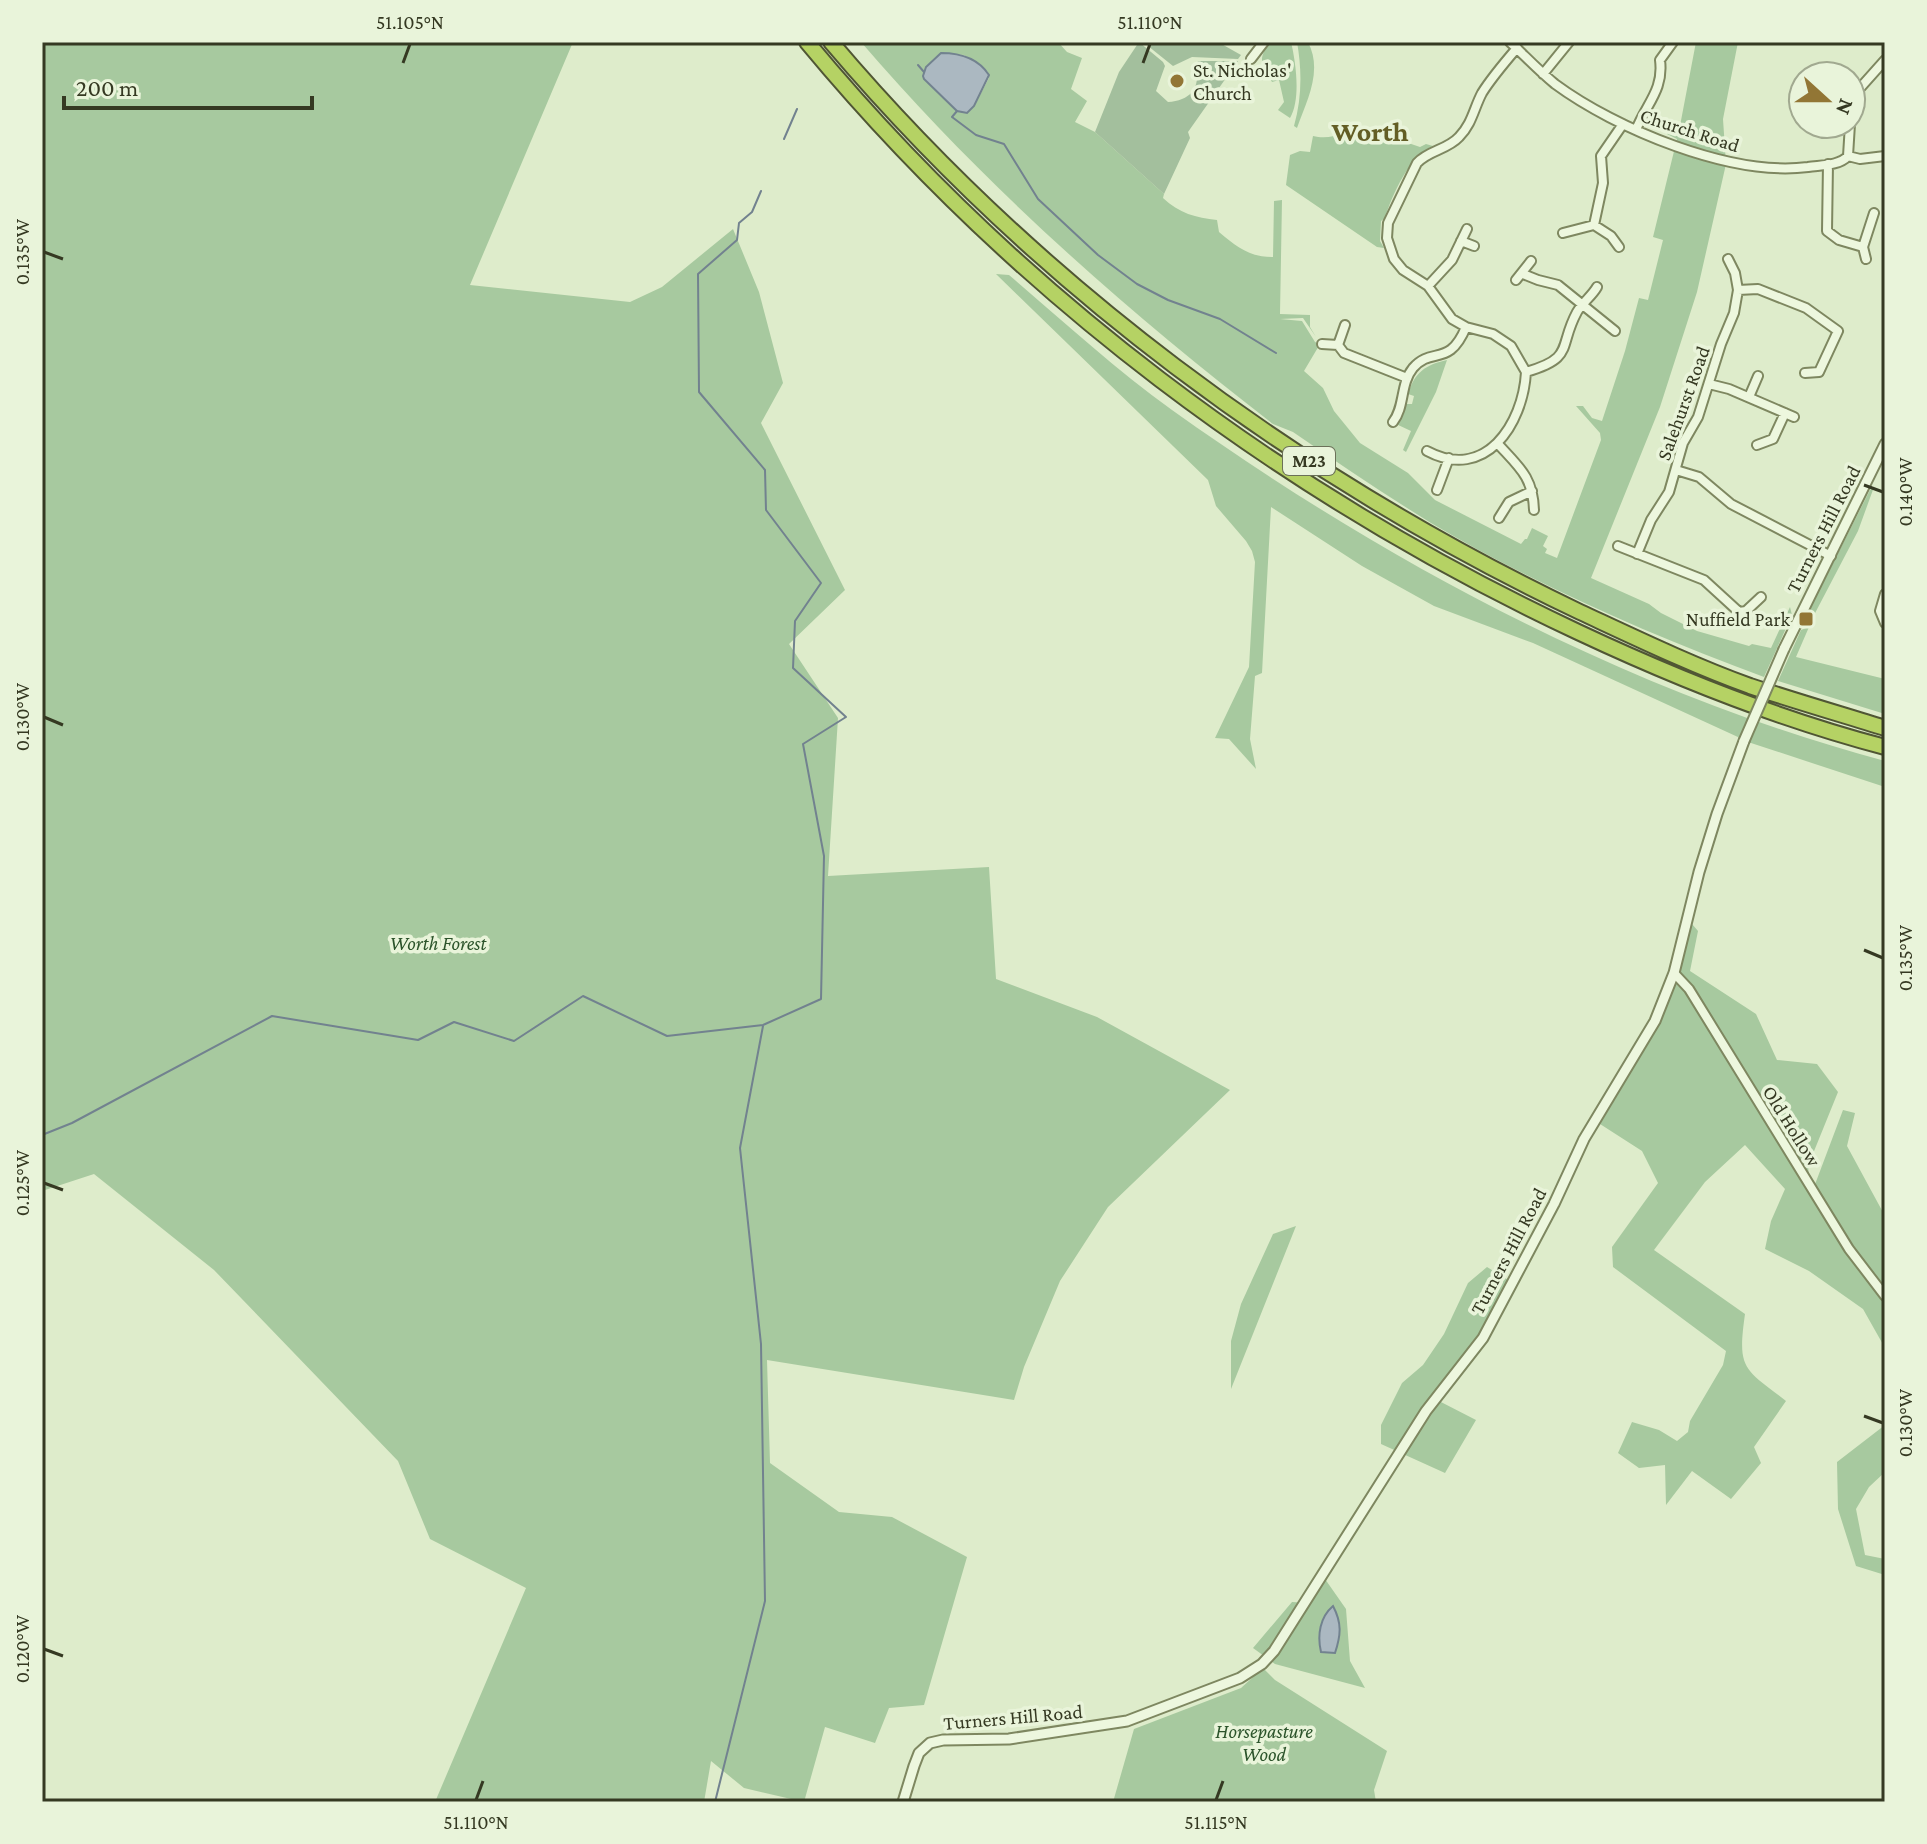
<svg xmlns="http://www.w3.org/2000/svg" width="1927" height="1844" font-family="'Crimson Pro',serif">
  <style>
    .green { fill: #a7c99f; fill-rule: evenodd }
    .cemetery { fill: #a3bf9d }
    .water { fill: #abb8c1; stroke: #72828f; stroke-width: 2 }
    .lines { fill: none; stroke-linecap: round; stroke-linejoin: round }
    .stream { stroke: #72828f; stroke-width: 2 }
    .minor-casing { stroke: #7e8760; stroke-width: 12 }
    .tertiary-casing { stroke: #7e8760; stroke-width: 13 }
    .motorway-casing { stroke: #505634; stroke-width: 18 }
    .minor { stroke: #edf7de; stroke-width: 8 }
    .tertiary { stroke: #edf7de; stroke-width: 9 }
    .motorway { stroke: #b5d264; stroke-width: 14 }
    .tertiary-bridge-casing { stroke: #7e8760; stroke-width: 13; stroke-linecap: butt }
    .tertiary-bridge { stroke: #edf7de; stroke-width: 9 }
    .ticks { fill: none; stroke: #353922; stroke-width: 3 }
    .poi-dot { fill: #927635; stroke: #e9f4da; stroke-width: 3 }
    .labels { text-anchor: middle; stroke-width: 7; stroke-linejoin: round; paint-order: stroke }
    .shield { fill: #e9f4da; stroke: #6b7159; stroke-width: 2 }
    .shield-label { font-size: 18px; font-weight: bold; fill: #353922 }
    .poi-label { font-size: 20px; fill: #353922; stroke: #e9f4da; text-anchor: start }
    .street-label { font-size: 20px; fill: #353922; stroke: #e9f4da }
    .park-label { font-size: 20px; font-style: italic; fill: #2c542b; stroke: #e9f4da }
    .district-label { font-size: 28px; font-weight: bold; fill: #635e25; stroke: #e9f4da }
    .neatline { fill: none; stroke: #353922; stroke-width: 3 }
    .ticks-label { font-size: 20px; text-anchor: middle; fill: #353922 }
  </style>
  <rect width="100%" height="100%" fill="#deeccb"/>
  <path class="green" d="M42 42H573L470 285 630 302 662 287 733 229 759 292 783 383 761 423 845 590 789 644 838 718 828 876 989 867 996 979 1097 1017 1230 1090 1108 1207 1060 1281 1024 1367 1014 1400 767 1360 770 1463 839 1512 892 1517 967 1557 924 1705 889 1708 875 1743 825 1727 804 1802 744 1788 711 1761 704 1802H435L526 1588 430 1539 398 1461 214 1270 94 1174 42 1191Z
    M861 42H995L1010 45 1014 42H1058L1067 52 1082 58 1071 89 1087 101 1075 122 1095 132 1164 194 1163 198C1179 213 1196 218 1217 220L1219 232C1237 247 1249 257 1273 257L1274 201 1282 200 1280 314 1310 315V327L1316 337 1303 318 1280 319 1302 321 1315 342 1320 344 1304 371 1323 388 1334 411 1360 443 1408 473 1435 500 1521 544 1525 539H1527L1532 528 1548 536 1543 546 1547 549 1545 553 1557 558 1601 440 1600 433 1576 406H1583L1592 418 1602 421 1625 351 1639 298 1648 300 1663 240 1653 237 1677 139 1667 134 1669 130 1679 131 1696 42H1738L1723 119 1726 164 1697 292 1660 407 1591 578 1649 604 1661 613 1697 631 1749 646 1752 644 1771 648 1790 607 1792 615 1764 677C1650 635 1536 585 1431 523 1384 494 1338 463 1293 432L1273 424C1124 309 984 185 861 42ZM941 53 964 55 988 72 989 78 974 106 957 111 924 79 926 67Z
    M1269 42H1291C1296 63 1301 99 1290 118L1278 110 1284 102 1279 80 1272 82C1262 61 1257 63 1269 42Z
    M1297 42H1308C1323 71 1307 100 1297 128L1294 126C1302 98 1302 70 1297 42Z
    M1367 129 1420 147 1426 144 1433 146C1410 155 1392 195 1385 218L1381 221 1380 241 1384 248 1377 247 1286 185 1290 155 1300 151 1310 152 1313 136C1332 141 1348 130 1367 129Z
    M996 274 1009 275C1062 320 1115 369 1172 410 1388 564 1628 692 1885 761V787L1751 743 1533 643 1434 606 1362 566 1271 507 1262 673 1255 676 1250 739 1256 769 1229 739 1215 738 1249 667 1255 562 1252 551 1246 541 1216 506 1208 480Z
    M1447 360 1436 392 1406 452 1403 450 1411 431 1396 424 1402 404H1412L1414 396 1408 394C1415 372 1425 365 1447 360Z
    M1874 487 1858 531 1813 617 1811 616 1810 609 1870 490Z
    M1809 627 1796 657 1885 679V714L1778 681 1801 630Z
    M1692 924 1698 931 1690 971 1756 1014 1777 1060 1817 1064 1838 1092 1808 1166 1811 1195 1843 1110 1855 1113 1847 1146 1885 1216V1348L1863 1309 1809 1271 1765 1249 1771 1221 1785 1189 1745 1145 1705 1182 1654 1250 1745 1314C1737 1370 1744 1368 1786 1401L1754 1447 1761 1463 1731 1499 1692 1471 1666 1505 1665 1465 1639 1468 1618 1453 1632 1422 1659 1430 1677 1441 1688 1432 1690 1421 1723 1365 1726 1351 1613 1267 1612 1247 1658 1183 1642 1151 1600 1124 1659 1025 1673 989Z
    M1296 1226 1231 1389V1341L1241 1304 1273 1234Z
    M1487 1267 1510 1281 1439 1401 1476 1420 1445 1473 1381 1444V1425L1402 1383 1423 1365 1444 1334 1468 1283Z
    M1885 1425V1472L1869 1487 1856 1509 1865 1555 1885 1559V1575L1856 1566 1838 1509 1837 1462Z
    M1325 1579 1346 1609 1350 1661 1365 1688 1275 1664 1253 1648 1292 1602 1310 1603Z
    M1263 1668 1275 1680 1387 1751 1374 1790 1376 1802H1113L1134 1729 1241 1688Z"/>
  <path class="cemetery" d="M1139 42 1163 62 1165 66 1156 91 1168 102C1189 101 1202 88 1195 67L1198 61H1238L1188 132 1190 138 1164 194 1095 132 1119 72Z
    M1143 42H1218L1241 55 1238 59 1192 57 1173 66Z"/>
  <path class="water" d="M941 53C961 53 978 58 989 75L974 106 967 113 957 111 924 79 923 76 926 67Z
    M1333 1606C1342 1623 1341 1635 1335 1653L1321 1652C1317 1635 1320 1617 1333 1606Z"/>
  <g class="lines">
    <path class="stream" d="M918 65 924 72
      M957 111 952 117 976 135 1004 144 1038 199 1098 255 1137 284 1168 300 1220 319 1276 353
      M784 139 797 109
      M42 1135 72 1123 272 1016 418 1040 454 1022 514 1041 583 996 667 1036 763 1025 821 999 824 856 803 744 846 717 793 668 795 621 821 583 766 510 765 470 699 392 698 274 737 240 739 223 752 212 761 191
      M715 1802 765 1601 761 1344 740 1148 763 1026"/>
    <g class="minor-casing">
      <path id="minor" d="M1510 42C1525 56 1539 71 1555 84 1616 129 1731 177 1808 167 1821 165 1839 166 1848 156L1860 159 1885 156
        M1251 59 1264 42
        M1543 74 1569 42
        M1851 115 1860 88 1885 60
        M1636 130C1646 104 1664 90 1660 60L1673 42
        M1848 156 1850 124
        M1828 164 1827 231 1839 240 1863 247
        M1594 225 1603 183 1601 156 1623 124
        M1563 233 1594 225 1611 236 1619 247
        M1461 241 1474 246
        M1866 259 1863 247 1874 213
        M1523 274 1538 280 1558 285 1615 331
        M1516 280 1531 261
        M1428 286 1452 260 1467 229
        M1738 290 1758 289 1806 308 1838 331 1819 372 1805 373
        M1345 325 1338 345 1344 353 1407 378
        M1322 344 1338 345
        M1526 372C1575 358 1558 347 1577 312 1582 303 1592 296 1597 287
        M1709 384 1729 389 1794 417
        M1749 397 1758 376
        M1393 422C1405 407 1400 384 1413 368 1432 346 1449 368 1466 327
        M1498 444C1519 467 1533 477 1534 510
        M1757 445 1773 439 1785 413
        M1427 451C1485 482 1523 425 1526 372L1511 346 1493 334 1466 327 1452 319 1428 286 1403 270 1394 259 1387 238 1388 223 1417 163C1429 150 1447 150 1459 137 1472 124 1474 108 1482 93 1492 77 1505 62 1517 48
        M1676 470 1699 477 1731 504 1831 556
        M1437 490 1449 458
        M1499 518 1509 502 1532 491
        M1618 546 1704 580 1739 612 1746 611 1761 597
        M1637 554 1651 520 1669 492 1683 443 1698 417 1721 344 1734 313 1738 290 1735 273 1728 259
        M1885 594 1880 611 1885 623
        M1674 973 1689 989 1849 1249 1885 1296"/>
    </g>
    <g class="tertiary-casing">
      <path id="tertiary" d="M1784 649 1885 444
        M903 1802 914 1766 919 1753 930 1743 943 1740 1009 1739 1127 1721 1240 1678 1262 1664 1274 1651 1426 1411 1483 1338 1554 1204 1584 1139 1655 1021 1674 973 1699 872 1717 814 1744 741"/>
    </g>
    <g class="motorway-casing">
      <path id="motorway" d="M807 42C1015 293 1283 494 1578 632 1678 679 1778 719 1885 747
        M831 42C1035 283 1295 476 1580 612 1636 638 1692 665 1750 686 1795 701 1840 714 1885 728"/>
    </g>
    <use href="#minor" class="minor"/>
    <use href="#tertiary" class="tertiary"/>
    <use href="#motorway" class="motorway"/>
    <g class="tertiary-bridge-casing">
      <path id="tertiary-bridge" d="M1744 741 1784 649"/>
    </g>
    <use href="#tertiary-bridge" class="tertiary-bridge"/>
  </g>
  <path class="ticks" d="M403 63 410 44M1143 63 1150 44M44 252 63 259M1864 485 1883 492M44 717 63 725M1864 950 1883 958M44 1183 63 1190M1864 1416 1883 1423M44 1649 63 1656M476 1800 483 1781M1216 1800 1223 1781"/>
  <g class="poi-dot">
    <circle cx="1177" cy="81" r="8"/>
    <rect x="1798" y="611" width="16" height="16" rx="4"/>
  </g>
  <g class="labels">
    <rect class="shield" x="1283" y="447" width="52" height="28" rx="6"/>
    <g class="shield-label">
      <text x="1309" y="467">M23</text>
    </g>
    <g class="poi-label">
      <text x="1193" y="77">St. Nicholas'<tspan x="1193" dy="23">Church</tspan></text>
      <text x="1790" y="626" text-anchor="end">Nuffield Park</text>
    </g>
    <g class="street-label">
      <text transform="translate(1690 130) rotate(18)" y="7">Church Road</text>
      <text transform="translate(1683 403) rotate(-70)" y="7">Salehurst Road</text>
      <text transform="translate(1823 529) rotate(-63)" y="7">Turners Hill Road</text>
      <text transform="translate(1792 1126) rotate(58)" y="7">Old Hollow</text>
      <text transform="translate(1508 1251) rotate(-62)" y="7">Turners Hill Road</text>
      <text transform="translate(1013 1717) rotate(-5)" y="7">Turners Hill Road</text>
    </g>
    <g class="park-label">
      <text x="438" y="950">Worth Forest</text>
      <text x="1264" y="1738">Horsepasture<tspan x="1264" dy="23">Wood</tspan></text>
    </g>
    <g class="district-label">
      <text x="1370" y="141">Worth</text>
    </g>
  </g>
  <rect width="1927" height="1844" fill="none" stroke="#e9f4da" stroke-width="88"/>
  <g transform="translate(1827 100) rotate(111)"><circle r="38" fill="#e9f4da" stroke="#a1a990" stroke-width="2"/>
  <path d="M0-6L14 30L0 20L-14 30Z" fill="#927635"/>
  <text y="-12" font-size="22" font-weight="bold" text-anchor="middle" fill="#353922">N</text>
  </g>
  <path d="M64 96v12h248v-12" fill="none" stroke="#353922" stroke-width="4"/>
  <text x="76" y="96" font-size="24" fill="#353922" stroke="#e9f4da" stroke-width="6" paint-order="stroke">200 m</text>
  <rect x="44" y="44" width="1839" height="1756" class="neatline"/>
  <g class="ticks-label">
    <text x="410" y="29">51.105°N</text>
    <text x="1150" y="29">51.110°N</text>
    <text transform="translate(22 252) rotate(-90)" y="7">0.135°W</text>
    <text transform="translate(1905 492) rotate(-90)" y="7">0.140°W</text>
    <text transform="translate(22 717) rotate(-90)" y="7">0.130°W</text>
    <text transform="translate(1905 958) rotate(-90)" y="7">0.135°W</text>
    <text transform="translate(22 1183) rotate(-90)" y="7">0.125°W</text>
    <text transform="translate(1905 1423) rotate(-90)" y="7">0.130°W</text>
    <text transform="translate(22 1649) rotate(-90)" y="7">0.120°W</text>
    <text x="476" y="1829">51.110°N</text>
    <text x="1216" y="1829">51.115°N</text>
  </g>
</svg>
